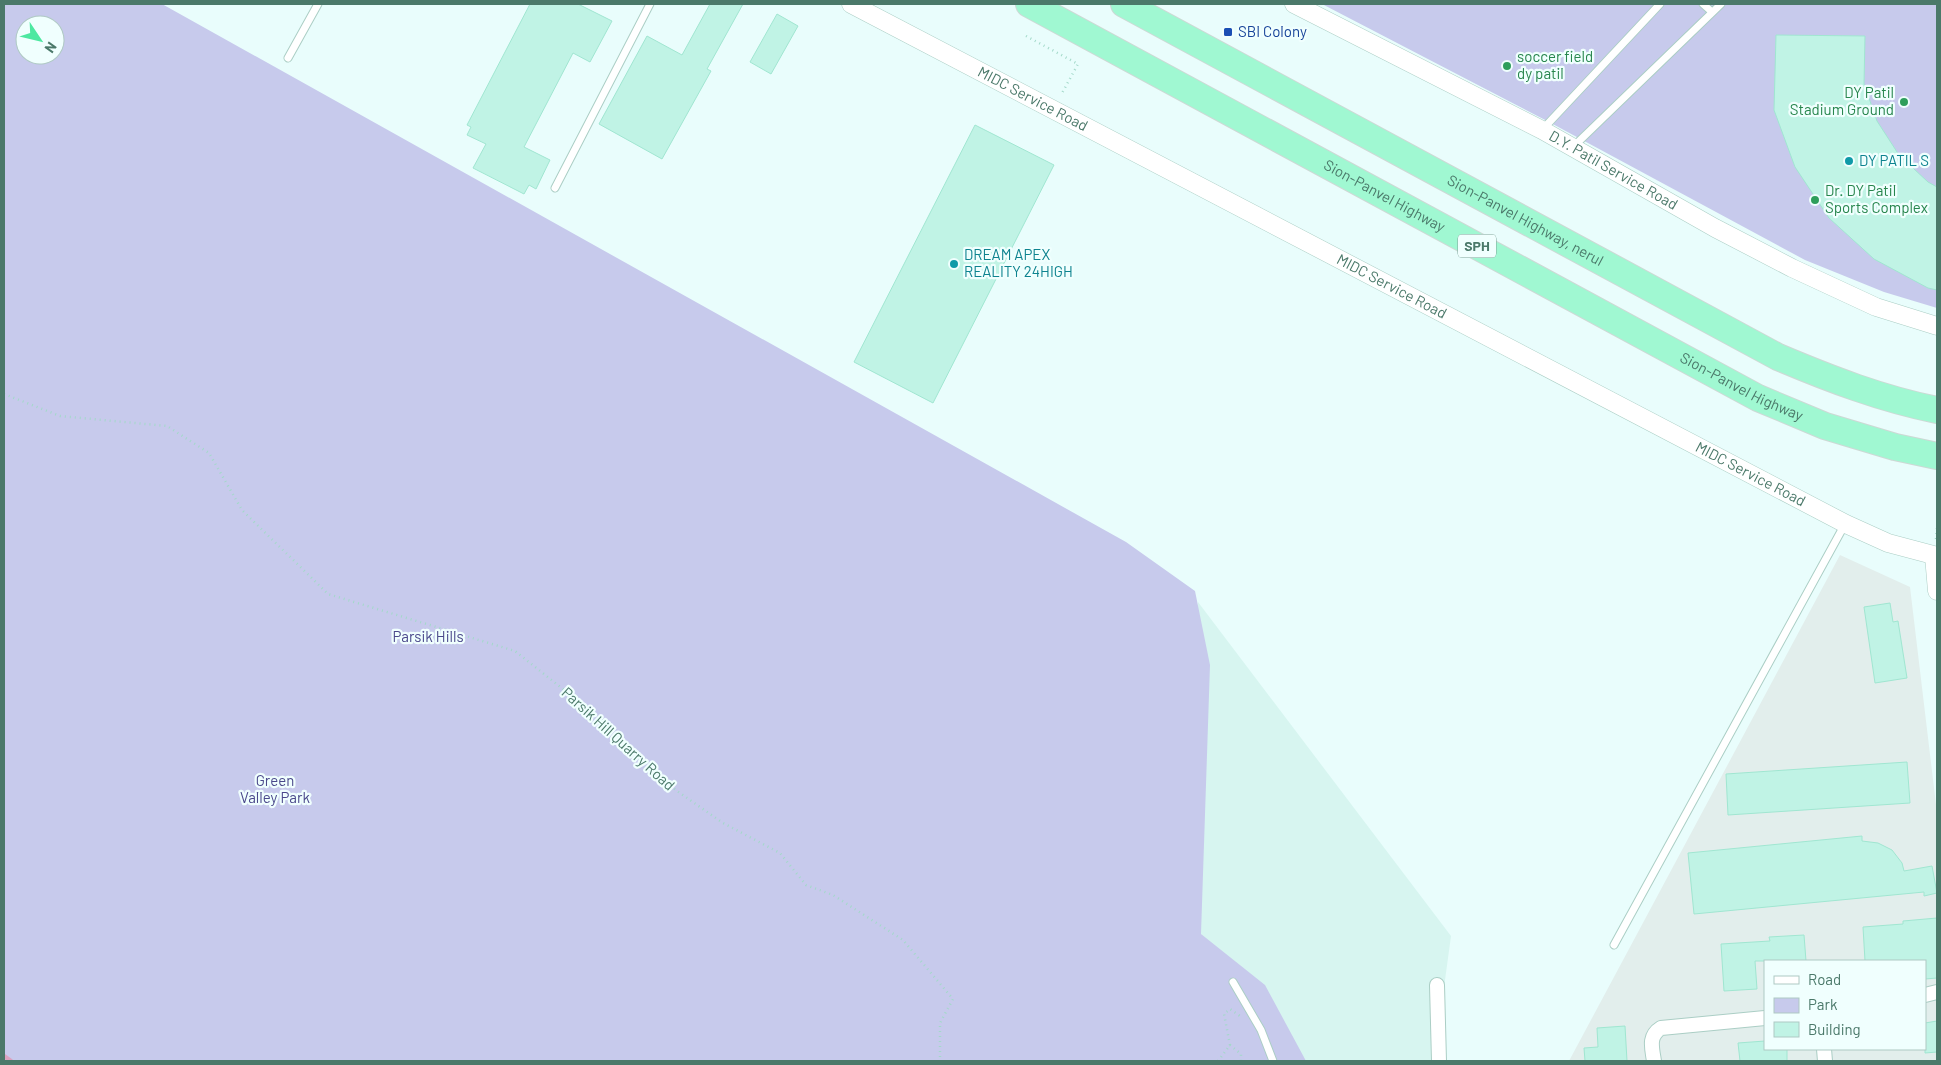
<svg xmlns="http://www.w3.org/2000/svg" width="1941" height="1065" font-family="Barlow,sans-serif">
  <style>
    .residential { fill: #d7f5f0 }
    .industrial { fill: #e2eeec; fill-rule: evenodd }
    .green { fill: #c7caec; fill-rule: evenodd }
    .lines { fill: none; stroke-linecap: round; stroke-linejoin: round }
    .stream { stroke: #daa3c0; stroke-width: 4.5 }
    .building { fill: #c0f3e5; stroke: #a0e6d1 }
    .service-casing { stroke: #abcec5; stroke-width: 9 }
    .minor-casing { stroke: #abcec5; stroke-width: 16 }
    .tertiary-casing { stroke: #abcec5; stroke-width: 19 }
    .motorway-casing { stroke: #cdd9d5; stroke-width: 28 }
    .path { stroke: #a3d9c9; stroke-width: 2.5; stroke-dasharray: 1 4; stroke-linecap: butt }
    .service { stroke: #fff; stroke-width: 7 }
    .minor { stroke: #fff; stroke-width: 14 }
    .tertiary { stroke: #fff; stroke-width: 18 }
    .motorway { stroke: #a0f8d2; stroke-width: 26 }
    .transit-dot { fill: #1a4fb4; stroke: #f0fffe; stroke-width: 2 }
    .leisure-dot { fill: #2e9e5b; stroke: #f0fffe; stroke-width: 2 }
    .culture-dot { fill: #0f9aa8; stroke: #f0fffe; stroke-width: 2 }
    .labels { text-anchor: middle; stroke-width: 4.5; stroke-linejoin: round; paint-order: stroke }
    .shield { fill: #f0fffe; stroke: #7ca196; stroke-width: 1 }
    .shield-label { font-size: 14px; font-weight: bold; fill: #4b796a }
    .transit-label { font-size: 15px; fill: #164399; stroke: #f0fffe; text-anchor: start }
    .leisure-label { font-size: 15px; fill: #27864d; stroke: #f0fffe; text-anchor: start }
    .street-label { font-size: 15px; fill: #4b796a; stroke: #f0fffe }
    .culture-label { font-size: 15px; fill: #0d838f; stroke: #f0fffe; text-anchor: start }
    .park-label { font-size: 15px; fill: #4a488b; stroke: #f0fffe }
  </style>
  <rect width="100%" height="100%" fill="#e9fdfc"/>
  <path class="residential" d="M1198 602 1451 936 1434 1061H1288L1201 934Z"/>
  <path class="industrial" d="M1840 555 1910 587 1937 813V1061H1569ZM1765 961H1925V1049H1765Z"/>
  <path class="green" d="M4 4H162L1126 542 1195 591 1210 665 1201 934 1265 985 1306 1061H4ZM25 25H55V55H25Z
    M1322 4H1937V308L1884 292 1805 260 1549 122Z"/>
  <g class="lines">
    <path class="stream" d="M4 1056 11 1061"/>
  </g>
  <path class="building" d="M530 4H578L612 21 590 62 573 53 524 147 550 160 536 189 529 185 524 194 473 168 486 144 467 135 471 127 467 125Z
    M710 4H743L707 69 711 71 662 159 599 124 647 36 682 55Z
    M777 14 798 26 771 74 750 62Z
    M1776 35 1865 36 1864 84 1877 121 1899 155 1928 182 1937 187V290L1928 288 1874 259 1829 218 1795 167 1774 110Z
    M975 125 1054 165 933 403 854 362Z
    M1890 603 1893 622 1898 621 1907 678 1875 683 1864 607Z
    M1907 762 1910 803 1728 815 1726 774Z
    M1862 836V841L1878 843 1892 850 1902 863 1904 871 1932 866 1937 893 1924 896V892L1694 914 1688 853Z
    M1937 918V978L1925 979V961H1865L1863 927 1903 924V921Z
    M1804 935 1806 961H1755L1757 989 1724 991 1721 944 1770 941 1769 937Z
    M1937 1021V1052L1925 1053V1023Z
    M1625 1026 1627 1061H1585L1584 1048 1598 1047 1597 1028Z
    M1765 1041V1049H1787V1061H1740L1738 1043Z"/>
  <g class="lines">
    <g class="service-casing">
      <path id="service" d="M1703 4 1712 12
        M288 58 318 4
        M1542 130 1660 4
        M1573 147 1721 4
        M555 188 650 4
        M1614 945 1845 524
        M1233 982 1261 1030 1273 1061"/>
    </g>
    <g class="minor-casing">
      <path id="minor" d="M1437 985 1439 1061
        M1925 995 1937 992
        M1824 1049 1825 1061
        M1654 1061C1652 1048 1648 1036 1661 1028L1765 1018"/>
    </g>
    <g class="tertiary-casing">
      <g id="tertiary">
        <path id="s1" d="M851 4 1846 524 1888 543 1937 556"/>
        <path id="s2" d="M1294 4 1542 130 1715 228 1792 268 1876 307 1937 326"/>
        <path d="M1934 556 1937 591"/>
      </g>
    </g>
    <g class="motorway-casing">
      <g id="motorway">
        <path id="s3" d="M1029 4 1758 398 1825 426 1895 447 1937 456"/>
        <path id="s4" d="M1124 4 1778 357C1830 379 1882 399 1937 410"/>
      </g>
    </g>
    <path class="path" d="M1026 36 1078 64 1061 95
      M4 394 60 416 167 426 209 453 242 510 328 594 515 651 602 720 623 744 677 791 723 823 780 853 806 885 833 895 903 940 953 999 940 1023V1061
      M1936 539 1937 528
      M1230 1045 1241 1054V1061
      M1218 1061 1230 1045 1224 1014 1230 1009 1240 1016"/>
    <use href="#service" class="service"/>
    <use href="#minor" class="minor"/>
    <use href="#tertiary" class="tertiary"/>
    <use href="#motorway" class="motorway"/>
  </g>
  <rect class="transit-dot" x="1223" y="27" width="10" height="10" rx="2.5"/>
  <g class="leisure-dot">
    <circle cx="1507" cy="66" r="5"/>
    <circle cx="1904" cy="102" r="5"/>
    <circle cx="1815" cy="200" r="5"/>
  </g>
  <g class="culture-dot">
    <circle cx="1849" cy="161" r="5"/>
    <circle cx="954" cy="264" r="5"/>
  </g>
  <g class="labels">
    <rect class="shield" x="1458" y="234.5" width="38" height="23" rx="4"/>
    <g class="shield-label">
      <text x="1477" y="251">SPH</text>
    </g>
    <g class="transit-label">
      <text x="1238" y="37">SBI Colony</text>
    </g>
    <g class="leisure-label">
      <text x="1517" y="62">soccer field<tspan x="1517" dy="17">dy patil</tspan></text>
      <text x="1894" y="98" text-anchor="end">DY Patil<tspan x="1894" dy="17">Stadium Ground</tspan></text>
      <text x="1825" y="196">Dr. DY Patil<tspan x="1825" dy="17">Sports Complex</tspan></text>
    </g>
    <g class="street-label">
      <text dy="5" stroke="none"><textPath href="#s1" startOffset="205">MIDC Service Road</textPath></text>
      <text dy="5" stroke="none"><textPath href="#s2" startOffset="360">D.Y. Patil Service Road</textPath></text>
      <text dy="5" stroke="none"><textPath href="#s3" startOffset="404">Sion-Panvel Highway</textPath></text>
      <text dy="5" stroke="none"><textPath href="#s4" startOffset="456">Sion-Panvel Highway, nerul</textPath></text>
      <text dy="5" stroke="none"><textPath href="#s1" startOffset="610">MIDC Service Road</textPath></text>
      <text dy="5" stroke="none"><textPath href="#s3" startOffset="809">Sion-Panvel Highway</textPath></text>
      <text dy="5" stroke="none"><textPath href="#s1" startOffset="1015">MIDC Service Road</textPath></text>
      <text transform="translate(618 739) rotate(42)" y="5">Parsik Hill Quarry Road</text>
    </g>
    <g class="culture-label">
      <text x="1859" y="166">DY PATIL S</text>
      <text x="964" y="260">DREAM APEX<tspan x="964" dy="17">REALITY 24HIGH</tspan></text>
    </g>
    <g class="park-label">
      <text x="428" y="642">Parsik Hills</text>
      <text x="275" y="786">Green<tspan x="275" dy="17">Valley Park</tspan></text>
    </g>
  </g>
  <rect width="1941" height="1065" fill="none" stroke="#4b796a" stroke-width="10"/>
  <rect x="1764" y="960" width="162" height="90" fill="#f0fffe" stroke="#aec9c3"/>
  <rect x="1774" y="976" width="25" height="8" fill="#ffffff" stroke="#aec9c3"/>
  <text x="1808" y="985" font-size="15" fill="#4b796a">Road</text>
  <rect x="1774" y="998" width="25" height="15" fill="#c7caec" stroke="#aec9c3"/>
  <text x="1808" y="1010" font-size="15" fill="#4b796a">Park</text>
  <rect x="1774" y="1022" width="25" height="15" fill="#c0f3e5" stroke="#aec9c3"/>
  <text x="1808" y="1035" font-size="15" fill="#4b796a">Building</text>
  <g transform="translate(40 40) rotate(125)"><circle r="24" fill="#f0fffe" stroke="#aec9c3"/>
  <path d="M0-4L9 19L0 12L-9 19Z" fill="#4de8a1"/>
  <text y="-8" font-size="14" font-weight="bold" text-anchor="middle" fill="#4b796a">N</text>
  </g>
</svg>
